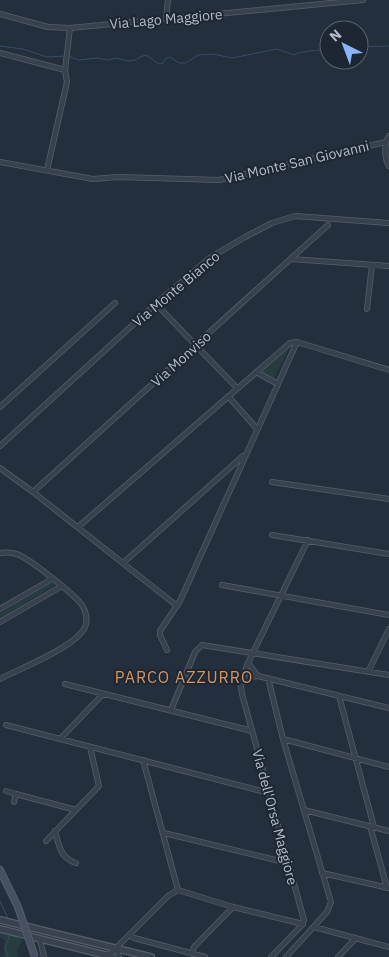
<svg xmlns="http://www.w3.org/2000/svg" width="389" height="957" font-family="'IBM Plex Sans',sans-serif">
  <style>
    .green { fill: #263c3f }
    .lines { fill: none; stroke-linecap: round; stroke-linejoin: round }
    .stream { stroke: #394c67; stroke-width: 1 }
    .minor-casing { stroke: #565f6c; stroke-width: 6 }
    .tertiary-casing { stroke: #565f6c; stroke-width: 8 }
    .secondary-casing { stroke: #565f6c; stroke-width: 8 }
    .minor { stroke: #38414e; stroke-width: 4.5 }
    .tertiary { stroke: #38414e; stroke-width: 5.5 }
    .secondary { stroke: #465061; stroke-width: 6 }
    .secondary-bridge-casing { stroke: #565f6c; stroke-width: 8; stroke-linecap: butt }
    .secondary-bridge { stroke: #465061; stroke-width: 6 }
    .labels { text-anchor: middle; stroke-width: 4; stroke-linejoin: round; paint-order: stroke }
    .street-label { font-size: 14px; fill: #b4bcc9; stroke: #1d2633 }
    .quarter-label { font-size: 16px; letter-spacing: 1px; fill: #d59563; stroke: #1d2633 }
  </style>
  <rect width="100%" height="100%" fill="#242f3e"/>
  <path class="green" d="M290 346 274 378 259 371Z
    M52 583 55 585 0 618V613Z
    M4 930 21 938 22 942 17 950 18 957H1L4 954V940L0 937V931Z"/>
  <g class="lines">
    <path class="stream" d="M0 46 23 49 47 57 66 56
      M359 47 389 46
      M70 57 79 60 97 58 108 60 115 58 129 61 136 60 140 57 146 55 159 64 163 63 165 59 170 57 179 63H186L198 55 213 54 232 58 277 49 294 55C303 50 318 51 329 49
      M0 901 9 921
      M8 957 5 948 10 934"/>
    <g class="minor-casing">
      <path id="minor" d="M0 14 48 27 70 28 363 0
        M166 19 168 0
        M0 53 65 70 70 28
        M389 136C384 145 384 158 389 166
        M0 162 93 179 118 177 219 180 386 142
        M47 170 67 82 65 70
        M291 259 389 266
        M156 304 237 388
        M367 309 372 265
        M297 342 389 370
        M256 372 278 384
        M228 396 257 429
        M0 407 115 303
        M0 446 160 300 211 257 245 237 272 223 295 216 389 223
        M0 468 33 492 177 606
        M272 482 389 499
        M33 492 328 225
        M78 527 290 343 297 342 180 601 160 631V635L167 650
        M272 535 389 554
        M0 553C7 552 13 552 19 555 31 560 75 595 82 605 86 612 88 620 85 627 76 647 21 668 0 679
        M123 563 243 456
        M222 585 389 615
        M0 609 52 579
        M0 622 62 586
        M248 663 258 676
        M368 672 389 629
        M268 678 283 739 331 902 327 912 286 957
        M242 683 250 677 258 676 389 708
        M65 684 252 731
        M339 696 374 827
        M171 710 195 652 202 645 389 675
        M6 725 269 793
        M60 739 103 694
        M283 739 389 767
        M143 760 178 890
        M6 791 16 794
        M14 802 16 794 76 810
        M304 810 389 831
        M370 826 387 888
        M55 831C59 845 60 858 76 863
        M164 833 288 863
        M46 841 99 786 90 747
        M322 873 389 888
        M178 890 233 907 303 924
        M314 927 389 947
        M129 935 134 938 205 957
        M40 940 44 957
        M116 948 119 957
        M192 954 194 947 233 907
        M105 955 111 953 168 896 178 890
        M271 957 302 925 304 920 242 694 241 686 247 665 308 540
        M338 957 356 938"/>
    </g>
    <g class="tertiary-casing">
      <path id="tertiary" d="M0 920 151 957
        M0 929 113 957"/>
    </g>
    <g class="secondary-casing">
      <path id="secondary" d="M0 870 18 907"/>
    </g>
    <use href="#minor" class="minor"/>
    <use href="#tertiary" class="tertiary"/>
    <use href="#secondary" class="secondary"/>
    <g class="secondary-bridge-casing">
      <path id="secondary-bridge" d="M18 907 35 957"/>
    </g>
    <use href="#secondary-bridge" class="secondary-bridge"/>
  </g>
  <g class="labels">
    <g class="street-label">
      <text transform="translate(166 19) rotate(-5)" y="5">Via Lago Maggiore</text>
      <text transform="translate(297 162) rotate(-13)" y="5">Via Monte San Giovanni</text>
      <text transform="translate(176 289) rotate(-40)" y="5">Via Monte Bianco</text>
      <text transform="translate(181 359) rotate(-42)" y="5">Via Monviso</text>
      <text transform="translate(275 817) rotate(75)" y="5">Via dell'Orsa Maggiore</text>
    </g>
    <g class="quarter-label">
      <text x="184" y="683">PARCO AZZURRO</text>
    </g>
  </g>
  <g transform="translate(344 45) rotate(318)"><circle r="24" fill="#1d2633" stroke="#59626f"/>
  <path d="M0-4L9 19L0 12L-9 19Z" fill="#8ab4f8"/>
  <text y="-8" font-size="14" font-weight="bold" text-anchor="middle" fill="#b4bcc9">N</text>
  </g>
</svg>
